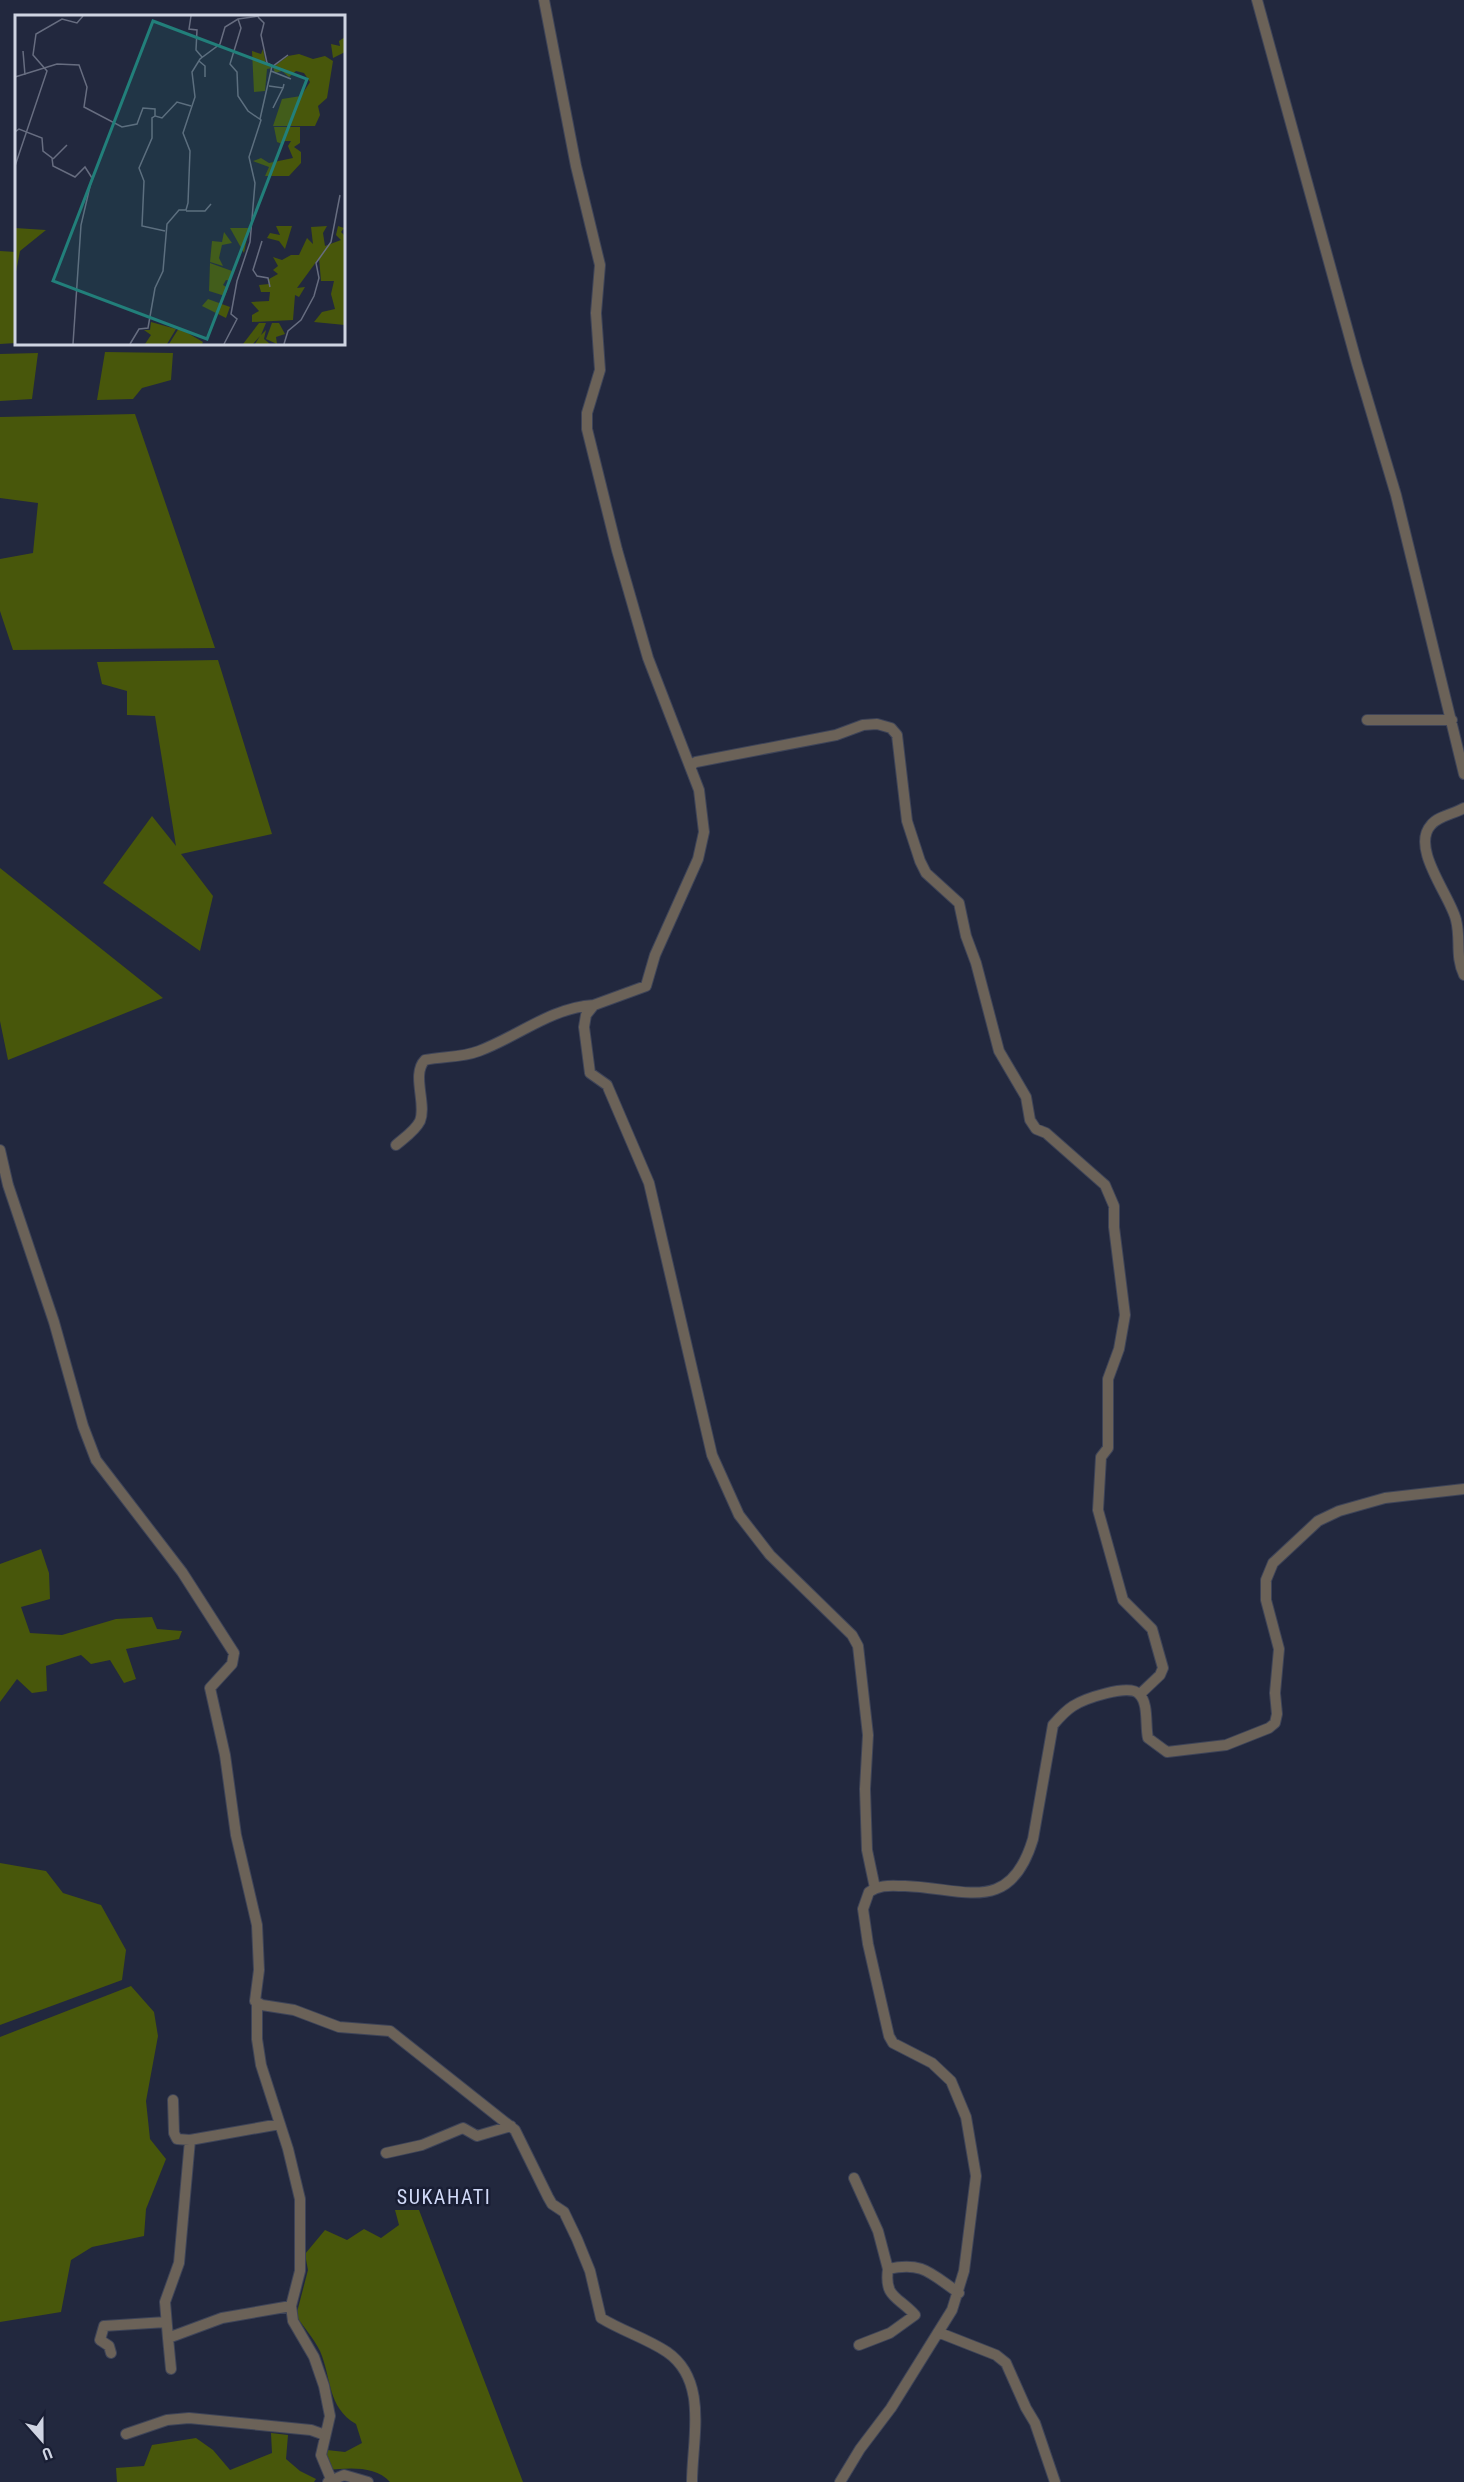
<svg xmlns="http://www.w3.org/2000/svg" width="1464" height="2482" font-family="'Roboto Condensed',sans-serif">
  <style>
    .green { fill: #48570b }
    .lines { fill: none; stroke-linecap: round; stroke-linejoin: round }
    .street-casing { stroke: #3e4458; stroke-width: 12 }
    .street { stroke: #6b6258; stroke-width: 10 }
    .labels { text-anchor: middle; stroke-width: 5; stroke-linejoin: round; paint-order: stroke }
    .quarter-label { font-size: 20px; letter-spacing: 1.5px; fill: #d1daf8; stroke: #191e34 }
    .inset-road { fill: none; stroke: #676d80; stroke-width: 1.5 }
    .view { fill: #227f7a; fill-opacity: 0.15; stroke: #227f7a; stroke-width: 3 }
    .inset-edge { fill: none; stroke: #cfd4e2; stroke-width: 3 }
  </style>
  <rect width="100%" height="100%" fill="#22283e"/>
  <path class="green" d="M0 251 16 252V343L0 344Z
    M105 352 173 353 171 380 142 388 133 399 97 400Z
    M38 353 32 399 0 401V354Z
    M135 414 215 648 13 650 0 611V559L33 553 38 503 0 498V417Z
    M218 660 272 834 181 854 213 896 200 951 103 883 152 816 176 846 155 716 127 715V691L102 684 97 662Z
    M0 868 163 998 8 1060 0 1021Z
    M41 1549 49 1573 50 1599 21 1607 30 1633 62 1635 116 1619 152 1617 157 1629 182 1631 179 1639 126 1649 136 1679 124 1683 110 1660 91 1664 81 1655 46 1666 47 1691 32 1693 17 1679 0 1702V1564Z
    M0 1863 46 1871 63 1893 101 1905 126 1950 122 1980 0 2025Z
    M131 1986 154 2012 158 2036 146 2101 150 2139 166 2159 146 2209 144 2236 92 2247 71 2260 61 2312 0 2322V2037Z
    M395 2210H419L523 2482H390C375 2465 348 2468 327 2470V2450L345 2452 362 2443 356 2424C327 2407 332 2379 320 2351 314 2339 304 2327 296 2316L308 2270 305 2254 325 2230 347 2240 364 2229 381 2238 399 2225Z
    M271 2433 288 2435 286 2459 300 2471 316 2479 314 2482H117L116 2468 144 2466 152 2445 196 2438 213 2450 230 2470 272 2453Z"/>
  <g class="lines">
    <g class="street-casing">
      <path id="street" d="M544 0 576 166 600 265 596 313 600 370 587 413V429L617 550 648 658 699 790 704 832 698 859 655 955 646 986 594 1005 586 1015 584 1027 590 1073 607 1085 649 1183 712 1455 739 1515 770 1555 852 1635 858 1646 868 1735 865 1789 867 1850 875 1888
        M1257 0 1357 364 1396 495 1464 774
        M1367 720H1452
        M691 765 696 762 836 735 863 725 877 724 891 728 897 735 907 821 920 861 926 873 959 903 966 936 976 963 999 1051 1026 1097 1030 1120 1036 1129 1046 1133 1105 1185 1114 1206V1227L1125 1315 1119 1349 1108 1379V1448L1101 1457 1098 1510 1123 1600 1152 1629 1163 1668 1160 1675 1140 1694
        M1464 808C1454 814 1438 816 1431 825 1410 848 1451 897 1456 920 1461 939 1455 957 1464 975
        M396 1145C404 1138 415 1131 420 1121 427 1104 411 1074 425 1060 443 1056 461 1058 479 1051 519 1036 550 1008 594 1005
        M0 1150 8 1185 54 1322 83 1426 96 1460 182 1572 234 1653 232 1664 210 1688 225 1755 236 1835 257 1925 259 1970 255 2001 262 2005 294 2010 339 2027 390 2031 515 2130 548 2197 552 2204 564 2212 577 2239 590 2271 601 2318C622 2331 646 2338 667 2352 709 2381 692 2440 692 2482
        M257 2003V2039L261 2065 288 2149 300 2199V2271L291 2306 293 2321 314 2357 324 2386 330 2416 321 2455 331 2479
        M173 2100 174 2133 177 2139 190 2140 280 2124
        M386 2153 422 2145 463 2128 477 2136 511 2126
        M854 2178 878 2231 888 2269C923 2261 931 2274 959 2293
        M940 2333 996 2355 1006 2363 1026 2408 1035 2423 1055 2482
        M168 2338 165 2302 179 2263 190 2140
        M859 2345 890 2333 915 2315C898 2296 884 2298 888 2269
        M111 2353 109 2346 100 2340 104 2326 166 2322
        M171 2369 168 2338 222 2318 291 2306
        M126 2434 167 2420 189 2418 311 2430 325 2435
        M328 2482 344 2475 368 2482
        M840 2482 860 2449 891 2408 952 2310 964 2271 976 2176 966 2117 951 2081 932 2063 893 2043 889 2036 868 1944 863 1909 869 1892C880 1884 892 1886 905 1886 964 1888 1010 1916 1033 1839L1053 1725C1059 1718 1065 1711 1073 1706 1084 1699 1129 1683 1139 1694 1149 1703 1145 1726 1148 1738L1167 1752 1226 1745 1269 1728 1275 1723 1277 1714 1275 1693 1279 1649 1266 1600V1580L1273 1563 1318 1521 1339 1511 1385 1498 1464 1489"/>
    </g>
    <use href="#street" class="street"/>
  </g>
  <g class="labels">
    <g class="quarter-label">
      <text x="444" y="2204">SUKAHATI</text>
    </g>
  </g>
  <g transform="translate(15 15)">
    <rect width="330" height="330" fill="#22283e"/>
    <path d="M330 22V37L318 43 316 29 325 31 324 26ZM248 34 251 49 257 53 252 54 250 76 239 77 237 36 246 39ZM284 39 298 44 310 41 318 46 312 83 303 91 305 100 300 111H258L267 84 286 81 295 67 289 58 281 56 274 62 267 56 260 58 258 52 273 41ZM259 112H285V128L279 132 286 137V148L274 161H250L254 152 238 146 246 143 254 148 278 143 273 131 276 126H268L267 129 262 127ZM261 211H277L270 234 264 226 252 223 255 218 265 220ZM312 211 308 218 310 231 326 225 321 220 323 211 329 213 326 217 330 221V310L299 307 307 297 320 294 316 279 319 266H306L304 243 282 273 290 272 284 282 280 280 278 305 237 307V300L244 296 236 287 254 286 255 277H246L244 270 254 269V264L263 259 258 255 263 251 258 242 267 245 276 240H284L292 223 298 229 296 212ZM0 213 31 215 5 236 0 262ZM215 213H234L229 238ZM209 217 217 228 207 230 204 243 208 251 195 247 197 226 207 227ZM195 248 217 256 216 266 211 265 208 270 213 273 210 281 194 276ZM193 284 215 292 211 303 187 291ZM136 307 161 314 152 329H130L136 320 129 315H135ZM244 308H251L246 320 251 315 249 324 255 329H240L245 321 238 329H228ZM257 308H264L270 319 261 322 262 329 251 324ZM164 313 188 327 187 329H154Z" fill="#48570b"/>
    <path class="inset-road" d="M176 1 174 14 182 15 181 35 187 42M243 2 249 8 246 20 252 48 258 51 273 40M8 36 10 60M184 46 190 51V62M256 56 276 64M0 62 42 49 64 50 72 72 69 92 107 112 122 109 128 93 140 94V101L147 103 162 87 176 91M254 71 268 73 269 69M258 93 268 73M140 101 137 103V123L124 153 129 166 127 211 150 216M245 104 257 51M0 117 4 114 27 123 28 136 37 143 38 151 60 162 70 152 77 163 66 210 58 329M38 144 52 130M0 151 32 56 18 40 21 19 47 4 62 8 68 1M171 196H190L196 189M247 226 238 255 242 261 253 263 255 272M115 329 124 314 133 313 140 273 148 256 152 209 164 195H171L173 188 175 136 168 118 180 82 177 57 185 44 205 29 210 12 223 4 244 1M209 329 222 304 216 299 222 266 235 227 240 168 234 142 246 105 233 96 223 81 222 57 215 49 226 13 223 4M269 329 273 316 286 305 299 281 304 263 301 248 316 227 325 180"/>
    <path class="view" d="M138 6 292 64 192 324 38 266Z"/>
    <rect width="330" height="330" class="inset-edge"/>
  </g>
  <g transform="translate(42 2440) rotate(159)" stroke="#191e34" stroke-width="4.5" paint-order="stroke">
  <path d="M0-4.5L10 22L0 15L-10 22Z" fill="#cfd4e2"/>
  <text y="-9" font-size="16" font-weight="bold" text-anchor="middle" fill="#cfd4e2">U</text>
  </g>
</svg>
